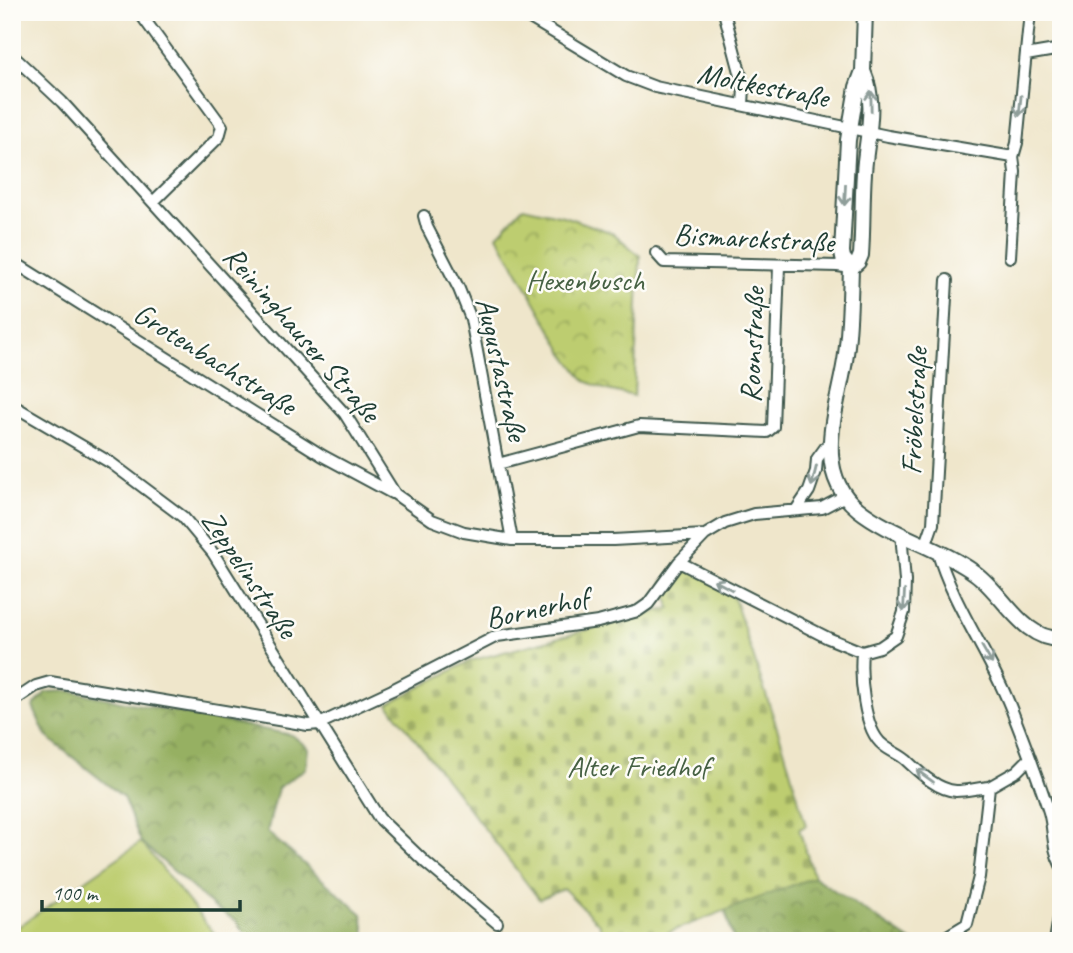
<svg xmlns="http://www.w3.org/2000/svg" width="1073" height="953" font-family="Caveat,sans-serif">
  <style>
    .green { fill: #bdcd70; stroke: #6e8552; stroke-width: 2 }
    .forest { fill: url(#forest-crowns); stroke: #5a764b; stroke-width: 2 }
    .cemetery { fill: url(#cemetery-stones); stroke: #6e8552; stroke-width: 2 }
    .park { fill: url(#park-crowns); stroke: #6e8552; stroke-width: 2 }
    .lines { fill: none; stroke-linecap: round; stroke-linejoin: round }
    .minor-casing { stroke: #3e564b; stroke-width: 14 }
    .tertiary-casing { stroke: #3e564b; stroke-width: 18 }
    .minor { stroke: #fff; stroke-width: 10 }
    .tertiary { stroke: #fff; stroke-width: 14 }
    .oneway { stroke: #8f9e9a }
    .labels { text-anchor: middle; stroke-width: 5; stroke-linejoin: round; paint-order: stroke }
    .street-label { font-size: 30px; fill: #1f3d34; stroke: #fdfcf7 }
    .park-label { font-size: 30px; fill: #466143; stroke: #fdfcf7 }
  </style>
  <defs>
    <pattern id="forest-crowns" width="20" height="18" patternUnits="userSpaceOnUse" patternTransform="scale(1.75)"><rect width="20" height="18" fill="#96b062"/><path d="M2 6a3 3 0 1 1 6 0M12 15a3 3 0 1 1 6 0" fill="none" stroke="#7a9052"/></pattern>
    <pattern id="cemetery-stones" width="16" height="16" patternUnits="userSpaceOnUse" patternTransform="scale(1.75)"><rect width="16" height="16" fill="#bdcd70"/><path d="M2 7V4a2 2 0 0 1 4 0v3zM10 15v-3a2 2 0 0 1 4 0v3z" fill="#99a85d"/></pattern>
    <pattern id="park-crowns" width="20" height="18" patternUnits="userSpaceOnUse" patternTransform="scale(1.75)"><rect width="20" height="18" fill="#bdcd70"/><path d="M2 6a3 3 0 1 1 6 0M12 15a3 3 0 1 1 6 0" fill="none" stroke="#99a85d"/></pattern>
  </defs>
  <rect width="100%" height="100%" fill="#fdfcf7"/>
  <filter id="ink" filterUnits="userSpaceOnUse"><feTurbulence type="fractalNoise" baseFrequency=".0143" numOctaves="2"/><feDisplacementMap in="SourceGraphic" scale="14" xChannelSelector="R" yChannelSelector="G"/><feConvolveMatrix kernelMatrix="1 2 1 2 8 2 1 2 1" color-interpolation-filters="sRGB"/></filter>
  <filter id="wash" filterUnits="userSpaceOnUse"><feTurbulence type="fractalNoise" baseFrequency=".00686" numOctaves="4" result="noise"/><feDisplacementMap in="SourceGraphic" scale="28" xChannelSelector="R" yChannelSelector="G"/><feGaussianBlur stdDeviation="1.57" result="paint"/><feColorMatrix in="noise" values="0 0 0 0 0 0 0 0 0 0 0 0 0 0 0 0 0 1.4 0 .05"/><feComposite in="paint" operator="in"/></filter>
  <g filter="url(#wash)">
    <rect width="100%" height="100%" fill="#efe6cb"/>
    <path class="green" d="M853 163 858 164 855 227 856 243 850 242Z
      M141 842 220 941H12V931Z"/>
    <path class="forest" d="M70 691 292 735 308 748 306 768 278 788 267 832 362 914 366 941H249L236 921 215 908 141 842 123 797 46 736 33 707 46 692Z
      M814 877 911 941H734L725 910Z"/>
    <path class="cemetery" d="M685 569 731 589 784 749 806 826 799 829 814 877 674 930 652 941H605L599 924 564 889 539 899 388 704 470 661 670 608 663 581Z"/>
    <path class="park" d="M523 207 563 216 613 233 640 256 634 396 607 390 585 381 564 353 497 235Z"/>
  </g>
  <g filter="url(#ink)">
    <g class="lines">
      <g class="minor-casing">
        <path id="minor" d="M139 12 222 126 219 137 154 201
          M520 12 626 76 655 87 888 136 1013 157
          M724 12 744 87 743 105
          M12 55 62 102 345 414 395 494 432 520 464 532 512 540H613L705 535 725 523 754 514 822 508 845 496
          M1026 55 1061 49
          M424 216 427 227 459 289 471 319 512 540
          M656 253 664 262 838 266 851 268
          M1010 257 1015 172 1013 157 1017 143 1030 12
          M12 261 323 456 392 493
          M12 405 111 463 183 517 213 553 379 818 426 863 497 923
          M498 464 639 426 767 432 773 427 779 266
          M796 510 809 491 816 471 817 459 830 441
          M926 544 933 524 947 280
          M937 550C954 609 993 658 1014 716 1026 747 1039 780 1049 812 1054 830 1052 848 1061 865
          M679 562 828 638 862 652 880 647 896 636 904 612 905 581 901 533
          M862 652C860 675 863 730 883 745 890 751 899 754 906 760 919 772 937 790 956 791 966 791 978 788 989 787
          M12 702 36 686 50 682 308 725 319 724 392 690 497 636 598 622 638 611 648 604 679 562 705 535
          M939 941 967 924 979 877 989 787 1017 771 1029 759"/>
      </g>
      <g class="tertiary-casing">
        <path id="tertiary" d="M865 12 863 71 857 87 848 140 842 252 843 258 851 268C850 297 850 325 846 354 840 403 809 470 858 509 892 536 939 547 975 573 1004 594 1022 640 1061 639
          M851 268 858 262 861 255C863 228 862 200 864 173 866 137 878 106 863 71
          M1057 941 1061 918"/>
      </g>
      <use href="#minor" class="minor"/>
      <use href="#tertiary" class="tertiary"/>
    </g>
    <defs><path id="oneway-shaft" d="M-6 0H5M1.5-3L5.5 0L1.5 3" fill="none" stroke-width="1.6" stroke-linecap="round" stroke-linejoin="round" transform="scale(1.75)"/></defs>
    <g class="oneway">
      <use href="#oneway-shaft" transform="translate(871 101) rotate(-91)"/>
      <use href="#oneway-shaft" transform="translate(1020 106) rotate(96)"/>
      <use href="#oneway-shaft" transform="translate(845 195) rotate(93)"/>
      <use href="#oneway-shaft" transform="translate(814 476) rotate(104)"/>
      <use href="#oneway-shaft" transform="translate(723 585) rotate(-152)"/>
      <use href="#oneway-shaft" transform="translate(904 601) rotate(93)"/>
      <use href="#oneway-shaft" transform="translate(987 655) rotate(60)"/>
      <use href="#oneway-shaft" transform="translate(925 776) rotate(-144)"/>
    </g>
  </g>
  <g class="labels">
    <g class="street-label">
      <text transform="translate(763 85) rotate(11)" y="10">Moltkestraße</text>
      <text transform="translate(754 238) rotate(3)" y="10">Bismarckstraße</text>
      <text transform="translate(302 334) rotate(49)" y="10">Reininghauser Straße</text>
      <text transform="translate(752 345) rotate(-88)" y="10">Roonstraße</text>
      <text transform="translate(215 359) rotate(32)" y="10">Grotenbachstraße</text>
      <text transform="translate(502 369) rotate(77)" y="10">Augustastraße</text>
      <text transform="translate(914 411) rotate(-87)" y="10">Fröbelstraße</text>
      <text transform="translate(250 574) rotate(56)" y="10">Zeppelinstraße</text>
      <text transform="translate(537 608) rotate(-12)" y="10">Bornerhof</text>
    </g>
    <g class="park-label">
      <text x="585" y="290">Hexenbusch</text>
      <text x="638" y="776">Alter Friedhof</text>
    </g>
  </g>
  <rect width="1073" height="953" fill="none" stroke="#fdfcf7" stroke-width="42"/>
  <path d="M42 900v10h198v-10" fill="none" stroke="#1f3d34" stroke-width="3.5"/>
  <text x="52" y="900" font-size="21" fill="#1f3d34" stroke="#fdfcf7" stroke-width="5" paint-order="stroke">100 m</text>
</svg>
